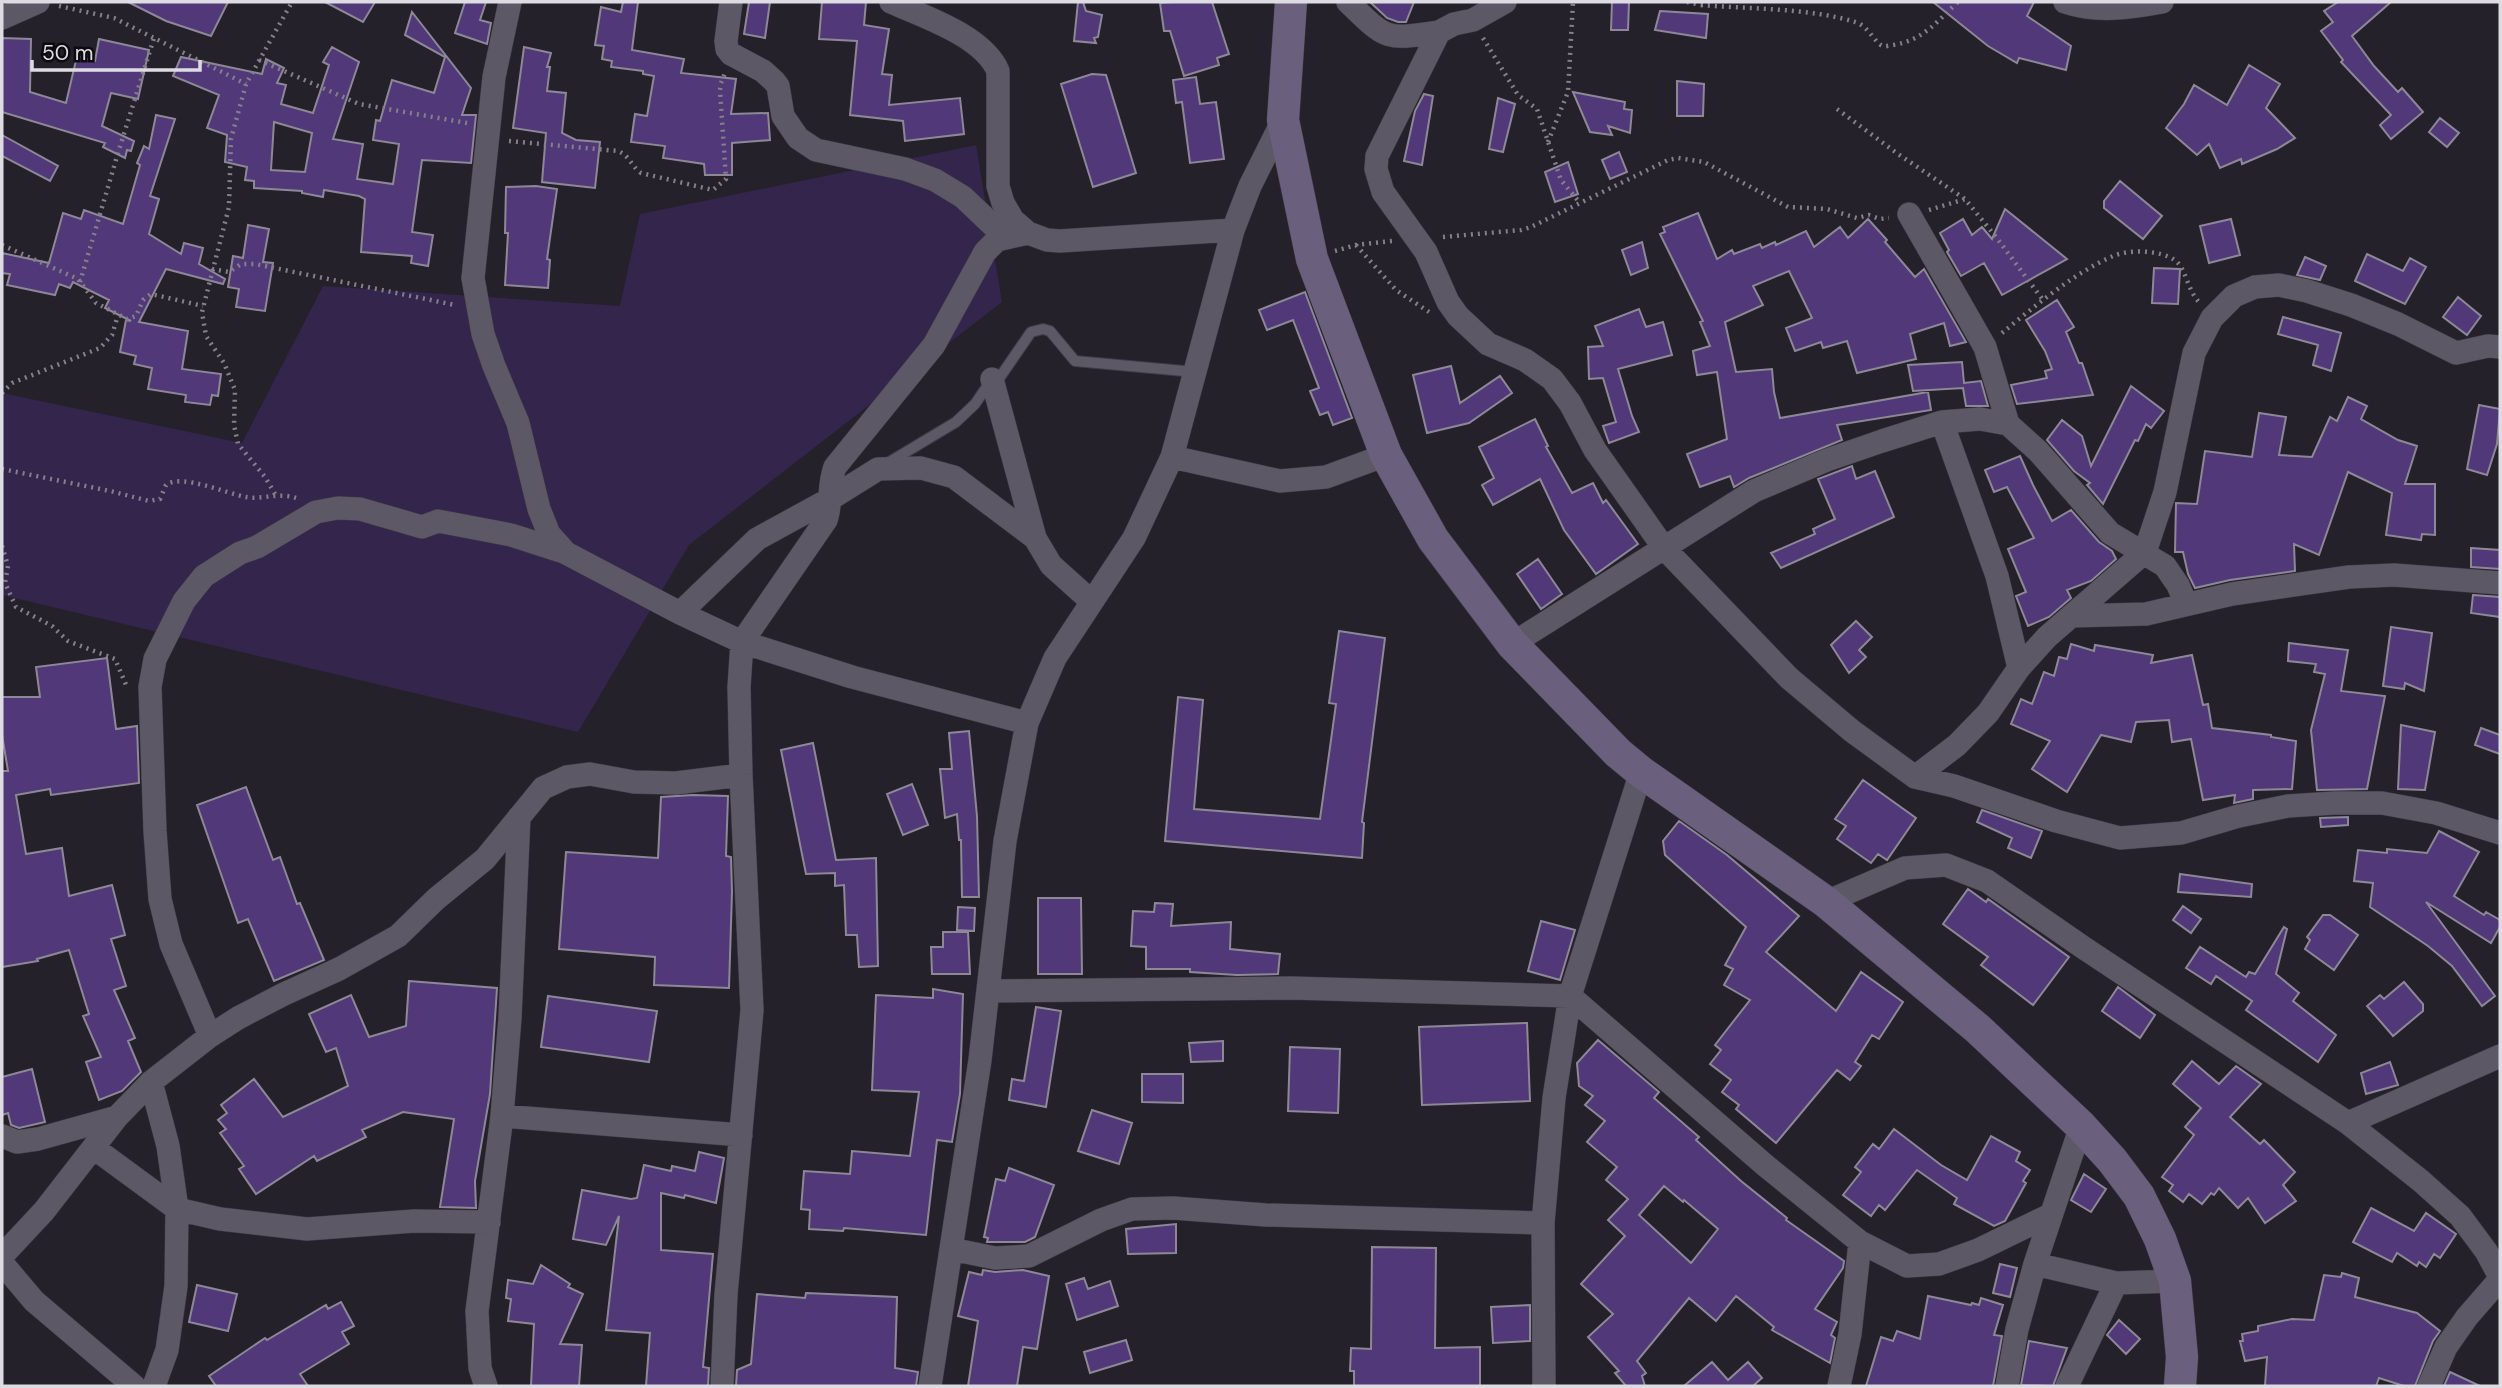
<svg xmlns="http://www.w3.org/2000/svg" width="2502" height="1388" font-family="'DM Sans',sans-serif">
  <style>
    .green { fill: #33254c }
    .building { fill: #513879; stroke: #8c8896; stroke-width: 2; fill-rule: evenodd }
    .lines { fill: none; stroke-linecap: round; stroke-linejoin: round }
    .lane-casing { stroke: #3f3c46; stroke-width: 12 }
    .street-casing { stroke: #3f3c46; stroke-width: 24 }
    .secondary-casing { stroke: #3f3c46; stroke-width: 33 }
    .path { stroke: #838089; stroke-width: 4.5; stroke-dasharray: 2 5; stroke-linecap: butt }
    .lane { stroke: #5c5865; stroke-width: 10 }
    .street { stroke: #5c5865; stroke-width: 23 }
    .secondary { stroke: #6a607d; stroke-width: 32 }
  </style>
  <rect width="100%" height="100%" fill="#24212b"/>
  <path class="green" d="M976 145 1002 302 689 545 578 732 2 595V393L242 443 323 286 620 306 640 214Z"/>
  <path class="building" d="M128 2H228L211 36 166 21Z
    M325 2H375L363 22Z
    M465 2H486L480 20 491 23 487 44 455 33Z
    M623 2H638L632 50 684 59 681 73 736 79 731 114 768 113 770 140 732 143V175H705L704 164 663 158 665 146 631 142 635 114 647 116 654 76 643 74V71L611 67 612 61 602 59 604 46 595 45 601 7 621 12Z
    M749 2H770L765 38 744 34Z
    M822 2H866L864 25 889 29 882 74 892 75 889 105 960 98 964 134 905 141 903 121 850 115 857 41 819 39Z
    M1078 2H1083L1086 11 1102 15 1098 37 1094 38 1096 43 1074 41Z
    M1171 2H1212L1229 54 1217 58 1219 65 1184 76 1170 31H1164L1160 3Z
    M1370 2H1414L1406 22H1398L1387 18Z
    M1612 2H1629L1628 30H1611Z
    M1933 2H2034L2027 16 2071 46 2066 70 2019 58 2017 63 1988 46Z
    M2338 2H2391L2352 36 2374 66 2398 92 2402 88 2423 112 2391 139 2380 125 2391 115 2341 62 2343 60 2321 31 2333 22 2324 11Z
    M1660 11 1708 14 1706 38 1655 30Z
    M412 12 471 88 462 115H476L471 163 422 160 412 232 433 235 428 266 411 263 412 256 361 252 365 199 359 196 324 190 323 197 302 193V191L254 188V181L245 180 247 167 225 162 227 135 207 128 219 95 173 76 181 57 262 74 266 59 284 68 277 83 286 85 281 104 313 113 329 65 323 62 332 47 359 62 333 139 363 144 357 179 393 184 399 144 373 140 376 120 380 121 392 80 434 93 445 57 405 35ZM274 122 312 133 305 172 271 170Z
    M2 38 31 39 30 92 66 103 77 56 95 61 99 39 149 50 138 99 111 93 102 126 134 141 131 151 127 150 125 158 103 147 105 143 2 112Z
    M524 47 551 53 547 67H550L547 91 566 93 562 133 576 140 600 142 595 188 542 182 546 133 513 128Z
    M2249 65 2280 84 2266 108 2295 138 2277 149 2242 164 2241 159 2220 168 2209 144 2197 155 2166 128 2184 104 2194 85 2227 105Z
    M1092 74 1106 75 1136 173 1093 187 1061 84Z
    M1196 77 1200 104 1216 102 1224 159 1190 163 1182 102 1176 103 1173 80Z
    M1677 81 1704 84 1703 116H1677Z
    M1573 92 1625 102 1624 109 1632 110 1630 133 1608 126 1612 135 1590 132Z
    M1424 94 1433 96 1422 165 1404 161 1415 111Z
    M1498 98 1515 104 1503 152 1489 149Z
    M156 115 175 119 150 196 159 199 149 234 181 254 184 243 203 248 199 264 225 279 223 284 166 269 139 322 188 331 182 369 221 374 218 396 212 395 210 405 185 402 186 395 148 389 152 368 134 364 136 356 120 352 126 320 131 321 105 308 109 300 73 282 70 288 59 284 55 295 7 285 10 274 2 273V253L49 263 63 213 81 219 84 210 123 224 140 165 137 163 144 146 149 149Z
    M2440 118 2459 133 2447 147 2429 132Z
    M2 135 58 166 50 181 2 156Z
    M1619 152 1627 172 1610 179 1602 160Z
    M1568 162 1578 194 1555 202 1545 172Z
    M2120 181 2162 216 2143 239 2104 208V201Z
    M536 186 557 189 547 259 550 260 548 288 505 285 508 233H505L506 187Z
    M2005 209 2067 259 2002 295 1984 263 1961 276 1947 252 1949 250 1940 233 1963 219 1972 235 1982 227 1992 239Z
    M1698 213 1717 259 1732 250 1734 254 1760 244 1762 248 1775 242 1776 245 1806 231 1814 247 1840 227 1848 238 1868 219 1887 240 1885 242 1915 277 1924 269 1966 342 1950 346 1944 323 1910 334 1916 359 1857 373 1847 341 1823 348 1821 342 1795 351 1786 328 1812 318 1789 271 1753 286 1763 305 1725 322 1736 372 1772 369 1774 392 1780 418 1928 392 1931 410 1837 425 1842 440 1749 478 1734 487 1730 476 1700 487 1687 454 1727 439 1717 372 1697 375 1693 351 1710 346 1700 322 1703 321 1660 234 1665 232 1663 227Z
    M2231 219 2240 255 2209 263 2200 226Z
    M248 225 269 229 263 262 273 263 265 311 236 307 239 289 228 287 233 256 243 258Z
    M1642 242 1648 268 1631 275 1622 250Z
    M2367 254 2403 271 2410 258 2426 267 2405 304 2355 281Z
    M2305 257 2326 266 2320 280 2297 275Z
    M2154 268 2180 269 2178 304 2152 303Z
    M1305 292 1352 418 1333 425 1328 412 1320 415 1310 391 1319 388 1293 320 1267 330 1259 310Z
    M2458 297 2481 316 2467 335 2443 317Z
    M2057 300 2074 327 2066 332 2079 363H2082L2093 395 2017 404 2011 385 2047 378 2045 371 2052 369 2045 351 2026 320Z
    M1639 309 1646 327 1663 322 1672 355 1618 369 1632 416 1639 432 1609 443 1603 426 1616 422 1603 378 1589 379 1588 347 1603 346 1595 326Z
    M2283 317 2341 333 2331 371 2313 365 2318 345 2278 334Z
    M1962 362 1964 383 1981 381 1988 406H1966L1963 388 1913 391 1908 365Z
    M1451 366 1460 403 1500 376 1512 393 1469 423 1427 433 1413 375Z
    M2131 386 2164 411 2151 428 2146 424 2138 441 2135 440 2103 504 2087 485 2090 483 2074 471 2047 440 2062 420 2082 436 2091 466Z
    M2348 397 2367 406 2361 419 2398 440 2417 446 2405 484H2435V535L2422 534 2421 540 2386 535 2392 493 2348 472 2319 555 2294 544 2295 571 2230 580 2195 588 2188 574 2183 552H2175L2176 503 2197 504 2205 451 2252 457 2259 413 2286 417 2279 455 2312 457 2330 417 2337 421Z
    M2479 405 2500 409 2497 444 2487 475 2467 469Z
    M1535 419 1548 446 1546 447 1572 493 1593 483 1603 503 1606 500 1638 544 1596 574 1564 530 1540 479 1493 505 1482 485 1494 478 1479 447Z
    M2020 456 2033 485 2052 521 2071 510 2099 542 2112 551 2116 559 2091 581 2067 590 2071 598 2049 617 2028 626 2016 596 2026 592 2008 549 2034 538 2007 487 1994 492 1985 470Z
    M1852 466 1856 479 1875 471 1894 517 1781 568 1771 553 1815 534 1813 529 1835 519 1818 479Z
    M2471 548 2500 550V569L2471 567Z
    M1538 559 1562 594 1541 609 1517 574Z
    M2473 595 2500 597V617L2471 613Z
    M1856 621 1872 637 1859 650 1866 657 1849 673 1831 645Z
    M2391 627 2432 633 2424 691 2405 683 2404 689 2383 686Z
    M1339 631 1385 638 1362 822 1364 823 1362 858 1165 841 1178 697 1203 700 1194 809 1320 819 1336 704 1329 703Z
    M2289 643 2348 650 2341 691 2385 696 2367 789 2317 790 2311 730 2325 674 2314 672 2316 664 2288 661Z
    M2071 644 2094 651 2095 645 2153 655 2151 663 2192 655 2203 705 2208 704 2212 728 2271 735V737L2296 741 2292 789 2253 790V799L2234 803 2235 795 2203 800 2191 739 2172 742 2169 720 2136 722 2131 742 2101 735 2067 792 2032 769 2050 741 2011 724 2021 699 2032 704 2044 672 2054 676 2059 657 2067 659Z
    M107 658 116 729 137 726 139 783 51 795 50 789 16 795 26 854 62 848 69 896 112 885 125 935 111 939 126 986 114 990 135 1038 128 1041 141 1072 122 1091 99 1100 86 1062 101 1057 83 1016 89 1014 69 950 37 959 38 961 2 967V771H8L2 735V697H40L36 667Z
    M2401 725 2435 732 2425 790 2398 789Z
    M2481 728 2500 735V754L2475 745Z
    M969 731 977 816 979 897H962L961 840H959L957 814 945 818 940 769H952L949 733Z
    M813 743 836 860 876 858 878 966 859 967 857 935H846L844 885 835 886V873L806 874 781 750Z
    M1863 780 1916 818 1887 860 1878 854 1871 863 1837 839 1846 826 1835 819Z
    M912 784 928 825 903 835 887 794Z
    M246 787 273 860 280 857 297 904 300 903 324 960 274 981 248 919 238 923 197 805Z
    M693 795 728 796 726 856 731 857 732 892 729 988 654 985 655 957 559 949 566 852 658 858 661 797Z
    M1982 810 2042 831 2031 858 2008 848 2012 838 1977 822Z
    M2348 817V825L2321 827 2320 818Z
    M1679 821 1727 855 1799 916 1766 952 1836 1011 1861 972 1903 1002 1879 1039 1872 1035 1855 1062 1861 1066 1850 1080 1837 1070 1776 1143 1736 1109 1739 1105 1722 1092 1731 1080 1710 1064 1721 1050 1715 1045 1750 1000 1724 985 1733 969 1725 965 1746 927 1665 855 1663 841Z
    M2439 831 2479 852 2454 896 2484 915 2486 912 2500 920V927L2491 943 2426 902 2495 996 2482 1006 2452 966 2428 946 2370 907 2373 883 2354 881 2358 850 2387 853V849L2427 853Z
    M2180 874 2252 884 2251 897 2178 892Z
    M1968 889 1986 902 1988 899 2069 957 2033 1005 1981 965 1988 957 1943 924Z
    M1038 898H1081L1082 974H1038Z
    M1155 903 1173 904 1171 926 1231 922 1230 949 1280 954 1278 974 1237 975 1190 972V969H1146V947L1131 946 1133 911 1154 912Z
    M2183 906 2201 919 2191 933 2173 920Z
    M958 907 975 908 974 931 957 930Z
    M2323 915H2330L2358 935 2334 970 2305 949 2310 940 2307 937Z
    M1541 921 1575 930 1560 980 1528 971Z
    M2284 927 2287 929 2276 974 2299 993 2293 1001 2336 1035 2318 1062 2246 1010 2252 1001 2216 976 2211 984 2186 968 2200 947 2246 977 2249 972 2255 974Z
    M943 932H968L970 974H932L931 947H943Z
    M409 981 497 988 490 1094 475 1181 476 1208 440 1207 454 1119 403 1112 362 1130 366 1137 317 1161 314 1156 256 1194 239 1169 244 1166 220 1133 226 1129 218 1120 227 1113 221 1105 254 1079 283 1117 348 1086 336 1048 326 1052 309 1014 351 995 369 1037 406 1026Z
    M2404 982 2423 1004V1011L2393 1036 2367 1006 2380 995 2384 999Z
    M2118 987 2155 1015 2140 1038 2102 1011Z
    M933 989 963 994 960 1094 952 1142 937 1140 926 1235 844 1228 843 1231 809 1229 810 1210 801 1209 804 1171 850 1174 852 1151 910 1156 919 1092 872 1090 876 995 933 998Z
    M548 996 657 1011 649 1062 541 1047Z
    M1036 1007 1061 1011 1046 1107 1009 1100 1012 1079 1024 1081Z
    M1527 1023 1530 1101 1422 1105 1419 1027Z
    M1598 1040 1659 1092 1654 1098 1699 1137 1696 1140 1741 1181 1787 1218 1786 1220 1844 1261 1843 1268 1815 1309 1837 1322 1831 1335 1835 1338 1830 1363 1772 1330 1774 1327 1736 1296 1716 1321 1689 1298 1637 1361 1646 1373 1642 1376 1645 1386H1626L1615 1373 1619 1371 1588 1337 1613 1314 1581 1284 1625 1236 1608 1220 1628 1199 1606 1180 1617 1167 1587 1142 1605 1121 1585 1105 1593 1096 1579 1086 1577 1063ZM1664 1186 1683 1202 1684 1200 1718 1229 1691 1263 1639 1215Z
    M1223 1041V1061L1191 1062 1189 1043Z
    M1290 1047 1340 1049 1338 1113 1288 1111Z
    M2192 1061 2219 1084 2236 1066 2261 1084 2230 1117 2260 1144 2264 1140 2295 1172 2283 1185 2296 1201 2265 1223 2248 1198 2238 1208 2219 1188 2214 1195 2211 1193 2202 1204 2189 1194 2183 1202 2169 1191 2173 1185 2162 1177 2194 1135 2185 1127 2201 1108 2173 1084Z
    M2390 1062 2398 1085 2366 1094 2361 1073Z
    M32 1069 45 1122 19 1128 11 1125 8 1113 2 1115V1077Z
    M1142 1074H1183V1103L1142 1102Z
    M1092 1110 1132 1123 1119 1164 1078 1151Z
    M1894 1129 1941 1165 1967 1180 1991 1136 2020 1152 2016 1161 2030 1170 2023 1181 2026 1183 2005 1221 1994 1226 1954 1204 1957 1198 1917 1170 1885 1210 1879 1205 1871 1216 1843 1195 1861 1172 1855 1167 1873 1144 1879 1149Z
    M699 1152 724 1158 716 1203 685 1195 684 1198 661 1193V1250L713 1254 703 1367 709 1368 708 1386H646L650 1333 606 1330 619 1216 606 1245 573 1239 582 1190 631 1199 637 1198 644 1165 671 1171 672 1166 695 1171Z
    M1009 1168 1054 1185 1035 1237 1025 1242H987L988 1238 984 1237 996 1179 1005 1181Z
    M2084 1174 2106 1189 2091 1212 2071 1200Z
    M2371 1208 2414 1231 2426 1213 2456 1234 2440 1258 2434 1254 2426 1267 2419 1262 2417 1266 2397 1253 2392 1262 2353 1242Z
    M1176 1224V1253L1128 1254 1126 1229Z
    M1372 1247 1436 1248 1435 1348 1480 1347V1386H1354V1371H1350L1351 1348 1371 1349Z
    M2000 1264 2017 1268 2010 1297 1993 1293Z
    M541 1265 570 1284 568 1287 583 1294 560 1344 582 1345 579 1386H531L534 1324 508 1321 511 1299 506 1298 508 1280 533 1284Z
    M983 1270 995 1272 1023 1270 1049 1276 1037 1349 1023 1347 1017 1386H968L978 1321 958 1316 969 1272 982 1275Z
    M2342 1273 2359 1278 2355 1297 2417 1313 2440 1331 2433 1341 2415 1386H2404L2379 1378 2376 1386H2265L2267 1357 2245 1361 2240 1341H2243L2242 1334 2258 1331V1326L2292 1319 2314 1320 2324 1275 2341 1277Z
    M1084 1278 1088 1289 1110 1281 1118 1306 1077 1320 1066 1284Z
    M197 1285 237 1294 228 1331 189 1322Z
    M806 1293 897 1297 895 1368 918 1372 916 1386H736L737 1370 751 1364 757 1294 805 1298Z
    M1928 1296 1971 1305 1972 1303 1979 1305 1981 1298 2003 1305 1994 1335 2002 1336 1993 1386H1866L1881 1337 1893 1341 1897 1331 1920 1339Z
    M341 1302 354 1326 342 1332 349 1344 300 1374 308 1386H216L209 1376 265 1338 267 1340 326 1305 328 1309Z
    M1530 1305V1341L1493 1343 1491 1307Z
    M2119 1320 2140 1339 2126 1354 2107 1335Z
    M1126 1340 1132 1360 1090 1373 1084 1352Z
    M2029 1341 2067 1348 2053 1386 2021 1385Z
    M1712 1362 1728 1380 1748 1362 1762 1378 1753 1386H1684Z
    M2450 1372 2480 1386H2444Z"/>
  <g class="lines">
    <g class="lane-casing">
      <path id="lane" d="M886 464 956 422 975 404 992 379 996 383 1031 332 1043 329 1050 331 1075 361 1195 372"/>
    </g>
    <g class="street-casing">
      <path id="street" d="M510 2 494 77 473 278 483 334 494 366 518 423 539 509 549 534 566 553 680 613 742 642 852 677 1027 723
        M731 2 726 41 727 49 731 54 763 71 774 81 778 86 783 116 798 138 816 150 905 169 935 180 963 197 1005 237
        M891 2C925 17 983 36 998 71V186L1003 203 1013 220 1028 233 1047 240 1060 241 1233 230
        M1348 2C1387 40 1385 40 1439 32
        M1505 2 1473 20 1454 24 1439 32 1377 156 1376 169 1383 192 1426 252 1448 302 1458 316 1488 344 1525 360 1552 379 1570 403 1595 450 1664 548 1789 678 1852 731 1915 777 1954 786 2056 821 2120 838 2181 833 2239 816 2288 806 2335 803H2382L2436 813 2500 833
        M2065 2C2096 13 2130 8 2162 2
        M2 18 38 2
        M1909 214 1985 347 2008 424
        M992 379 1035 538 1051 565 1091 601
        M1942 422 1997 576 2019 668
        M1172 457 1280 481 1326 477 1386 455
        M680 613 757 539 830 499 878 469 921 468 954 477 1035 538
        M2071 616 2146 614 2232 594 2349 577 2394 575 2500 583
        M1512 644 1754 491 1827 460 1882 441 1942 422 1980 419 2008 424 2038 451 2110 533 2165 566 2178 585 2186 604
        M1915 777 1957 745 1988 713 2019 668 2047 637 2145 552 2165 492 2194 353 2212 318 2234 296 2255 287 2279 285 2307 291 2351 305 2398 324 2456 353 2488 346 2500 347
        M1826 902 1905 868 1946 865 1987 881 2084 948 2348 1123 2421 1181 2460 1216 2486 1251 2500 1277
        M988 991 1291 988 1570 996 1766 1166 1860 1242 1907 1266 1939 1264 1978 1250 2050 1215
        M210 1036 171 944 160 899 155 831 150 687 155 659 184 601 204 576 240 553 257 547 316 512 338 508 360 509 422 527 438 521 511 535 564 552
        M151 1082 168 1146 177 1209 176 1286 167 1350 154 1386
        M502 1116 741 1135
        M2348 1123 2500 1056
        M2 1136 17 1142 38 1139 117 1117
        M94 1148 177 1209 220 1219 307 1229 414 1221 489 1222
        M951 1249 995 1258 1029 1256 1101 1220 1132 1209 1173 1208 1266 1215 1543 1223
        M2 1256 44 1211 117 1117 151 1082 210 1036 238 1018 284 994 339 969 398 936 436 899 485 859 543 788 567 777 590 774 634 782 676 783 741 775
        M2 1263 34 1301 134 1386
        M2035 1264 2116 1283 2175 1281
        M486 1386 480 1368 477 1311 502 1116 510 1018 519 817
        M722 1386 726 1294 752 1010 741 775 739 687 742 642 826 520C832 503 828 485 835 467L934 345 985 252 997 240 1028 233
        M930 1386 980 1060 1005 841 1027 723 1055 658 1134 538 1172 457 1233 230 1250 186 1283 120
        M1544 1386 1543 1223 1554 1098 1570 996 1641 772
        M1839 1386 1850 1334 1860 1242
        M2007 1386 2017 1329 2035 1264 2081 1126
        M2067 1386 2116 1283
        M2429 1386 2446 1347 2467 1317 2500 1279"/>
    </g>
    <g class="secondary-casing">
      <path id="secondary" d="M1291 2 1283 120 1312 259 1386 455 1433 539 1512 644 1618 753 1641 772 1826 902 1978 1029 2081 1126 2112 1160 2139 1196 2160 1239 2175 1281 2182 1357 2180 1386"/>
    </g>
    <path class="path" d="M1687 2 1701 5 1710 2
      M1701 5C1749 9 1810 8 1855 22 1869 26 1875 44 1883 46 1884 47 1892 45 1893 45 1924 40 1936 22 1958 2
      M59 6 114 18 246 84
      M1483 38 1518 95 1537 109 1561 180 1580 203
      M259 60 359 104 467 123
      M1837 109 1898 154 1965 199 1996 237 2043 300
      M509 141 618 151C630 156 631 166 641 173L713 190 726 179 720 90 721 83 725 73
      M1548 142 1568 92 1573 2
      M1929 210 1965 199
      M1443 237 1521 230 1531 227 1668 160 1678 158 1704 162 1788 207 1827 209 1857 218 1869 215 1880 219 1889 218
      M2 245 78 279 96 303 127 319 136 316 143 300 151 294 203 306
      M1356 245 1396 290 1429 312
      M1335 251 1356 245 1392 241
      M212 269 229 272 241 264H255L455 305
      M80 282 118 153 154 38
      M2002 333C2035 306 2074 273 2113 256 2130 249 2162 250 2176 261 2186 269 2188 292 2200 303
      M2 393 12 383 100 348 112 335 118 315
      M2 469 110 491 149 501 160 499 166 485C181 473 228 494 246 497 263 500 278 492 296 498
      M275 494 265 477 238 444 234 425 235 390 224 363 206 336 202 312 229 207 231 139 246 84 292 2
      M2 546 8 566 5 583 16 607 52 626 68 641 115 659 127 687"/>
    <use href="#lane" class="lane"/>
    <use href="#street" class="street"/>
    <use href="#secondary" class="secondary"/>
  </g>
  <rect width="2502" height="1388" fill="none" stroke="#dedce3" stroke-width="7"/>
  <path d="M32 60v10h168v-10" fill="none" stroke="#dedce3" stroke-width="3.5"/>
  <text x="42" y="60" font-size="21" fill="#dedce3" stroke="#0d0b10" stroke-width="5" paint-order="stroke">50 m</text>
</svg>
